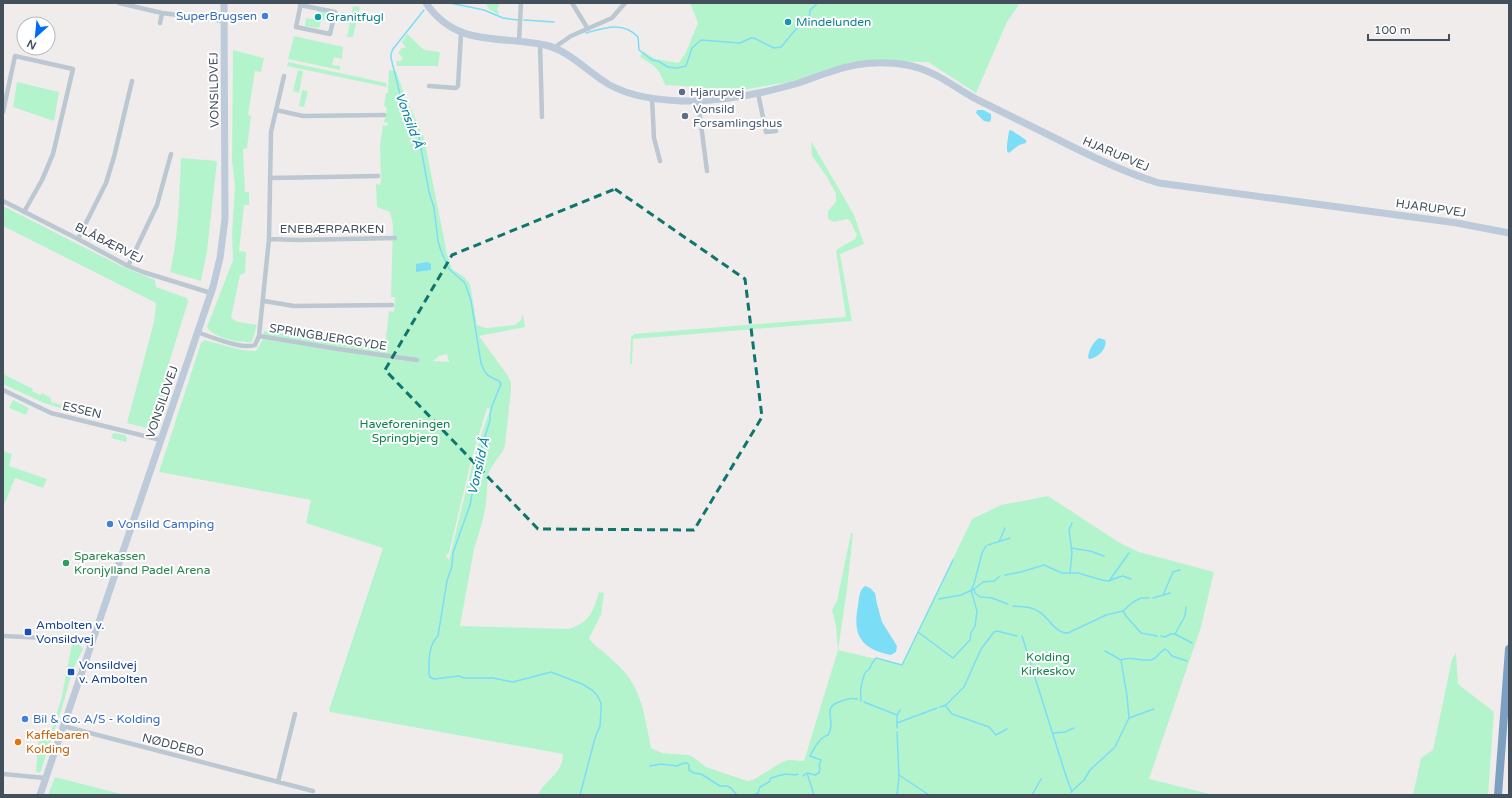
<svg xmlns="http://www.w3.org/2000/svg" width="1512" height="798" font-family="'Varela Round',sans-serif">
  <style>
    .green { fill: #b4f4cd; fill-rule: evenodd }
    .water { fill: #7bddf6 }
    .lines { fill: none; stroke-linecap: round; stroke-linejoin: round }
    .stream { stroke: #7bddf6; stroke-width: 1.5 }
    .street { stroke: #bbc7d1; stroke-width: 4.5 }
    .secondary { stroke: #bccad9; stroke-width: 7 }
    .highway { stroke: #7d9fc2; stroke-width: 8 }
    .marked { fill: none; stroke: #0f766e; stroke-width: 3; stroke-dasharray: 8 5; stroke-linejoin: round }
    .shop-dot { fill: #3f7fe0; stroke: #fff; stroke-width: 1.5 }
    .culture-dot { fill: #0f9aa8; stroke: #fff; stroke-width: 1.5 }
    .service-dot { fill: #5c6f8a; stroke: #fff; stroke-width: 1.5 }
    .leisure-dot { fill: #2e9e5b; stroke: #fff; stroke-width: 1.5 }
    .transit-dot { fill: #1a4fb4; stroke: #fff; stroke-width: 1.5 }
    .food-dot { fill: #e8710a; stroke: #fff; stroke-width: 1.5 }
    .labels { text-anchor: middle; stroke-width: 4; stroke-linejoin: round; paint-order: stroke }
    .shop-label { font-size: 12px; fill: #366cbe; stroke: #fff; text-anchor: start }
    .culture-label { font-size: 12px; fill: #0d838f; stroke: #fff; text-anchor: start }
    .street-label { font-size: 12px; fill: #43505c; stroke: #fff }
    .service-label { font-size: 12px; fill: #4e5e75; stroke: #fff; text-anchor: start }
    .park-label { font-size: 12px; fill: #0b8548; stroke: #fff }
    .leisure-label { font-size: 12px; fill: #27864d; stroke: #fff; text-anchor: start }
    .transit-label { font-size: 12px; fill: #164399; stroke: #fff; text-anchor: start }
    .food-label { font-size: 12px; fill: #c56008; stroke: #fff; text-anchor: start }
    .water-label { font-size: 13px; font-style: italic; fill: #0280a2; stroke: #fff }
  </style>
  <rect width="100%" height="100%" fill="#f0ecec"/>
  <path class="green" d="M486 3H500L497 9 499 15 489 9Z
    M690 3H1020L1007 22 976 93 928 62 865 61 851 62 789 82 701 97V87L665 85C660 69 654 65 640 57L643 51 655 59 679 63 686 52 698 23Z
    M353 6 360 7 353 37H347Z
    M318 11 332 14 331 21 316 18Z
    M306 18 321 21 319 28 305 26Z
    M407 34 424 50 440 52 438 66H397L396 61H401L403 58 398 53 402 48H406L402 42Z
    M294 36 343 47 342 59 334 57 332 65 340 66V70L288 59Z
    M233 50 264 58 261 72 255 71 248 115 251 116 247 148 243 149 245 192H249V205H244L239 251 246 252 245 273 240 275 231 318 238 322 257 325 252 342C240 343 212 338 207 327L233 260 232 234 235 186 232 160Z
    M288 62 386 83 387 87 287 66Z
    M298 70 303 71 299 93 293 91Z
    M389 70 396 71 404 94 424 138 447 254 452 269 464 277 470 284 477 325 486 328 515 325 521 320 523 314 525 327 479 336 508 376 511 383V390L505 445 503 451 492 466 488 475 486 504 482 523 474 549 460 626 567 629C589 624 593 612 599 592L604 593 601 615 589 638C593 645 599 648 605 653 612 660 621 667 627 675 643 695 646 724 651 748L662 753 688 755 693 757 706 767 747 781 753 780 782 762 789 760 804 761 838 650 836 626 832 610 837 601 851 533H853L847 589 838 650 902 665 972 519 1001 505 1048 496 1120 543 1139 552 1214 572 1201 627 1149 779 1214 795H538C545 779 563 774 563 754L330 712 329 710 383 548 306 523 311 500 159 472 201 343 204 340 242 350 256 351 263 339 338 351 263 335 264 331 385 346 389 311 394 312 395 297H391L393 225 390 212 377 207 376 184 380 185 381 181 380 145 383 125 387 126 388 123 384 122 387 108 384 106 386 93H388ZM447 354 449 362 433 361 439 356ZM487 408 490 409 474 457 449 560 446 556 449 553 472 457Z
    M17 82 59 92 54 121 13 107Z
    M302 90 308 91 304 107 299 106Z
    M811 141 854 215 864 244 840 254 852 321 633 339 632 364H630L631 337 634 334 846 317 836 250 855 239 857 235 850 221 847 219 834 222 828 219V211L836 202V194L827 177 812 156Z
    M181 158 217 161 207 251 201 281 170 272C179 234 179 196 181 158Z
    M3 206 121 266 155 280 156 287 187 298 188 302 167 369 171 373 154 430 127 423 154 322 156 303 3 226Z
    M3 374 33 389 32 391 40 395 42 393 51 398V402L73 408 70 411 44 403 3 384Z
    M13 400 29 408 26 415 9 408Z
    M113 433 125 435 127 438 126 442 111 438Z
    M3 451 12 454 9 466 47 479 43 488 15 478 3 508Z
    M74 642 79 644 83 649 73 669 62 708 40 773 36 772 39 732H51L61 700 72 644Z
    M1456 653 1458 684 1494 712 1488 795H1413L1421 758 1433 750 1452 659Z
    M55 777 125 795H48Z"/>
  <path class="water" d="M983 110 991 114V119L990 122 984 121 976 113 977 110Z
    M1011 130 1026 140V143L1019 145 1009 153 1007 151V145L1009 131Z
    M428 262 431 264V270L416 272V264Z
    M1099 338 1105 340C1108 348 1097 359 1089 359L1088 357C1089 350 1093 342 1099 338Z
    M865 586 870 588 875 593 877 604 882 622 897 646 896 652 891 655C862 649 852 636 858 606 859 599 859 590 865 586Z"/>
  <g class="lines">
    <path class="stream" d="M450 3 484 10 503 18 518 20
      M424 10 393 49 391 54V58L400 94 412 123 419 137 429 192 434 208 438 241 441 251 449 269 464 282 466 286 471 301 481 363C485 375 488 376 499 381L501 384 492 406 490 415V420L479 457 470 505 453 553 452 566 447 581 438 636C428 645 429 662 429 674L430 677 434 679 459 676 464 678H493L513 682 551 672 582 684 592 690 597 695 601 703V712L600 726 595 738 580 795
      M524 20 554 22
      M586 33C604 28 623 21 638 37L639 50 652 60 658 61 668 67 677 68 686 66 692 48 701 40 740 43 751 38H754L774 48 781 47C792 35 793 29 809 20L810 10 818 3
      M999 542 1005 528
      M988 545 1010 538
      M1071 548 1090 551 1104 556
      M1070 573 1072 552 1069 530 1072 523
      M1005 575 1021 572 1044 565 1062 573H1078L1102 580 1109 581 1116 578 1123 576 1131 579
      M1109 581 1129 553
      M974 589 975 593 980 597 992 598 1008 604
      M1163 595 1173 572 1180 570
      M1153 598 1170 593
      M939 599 961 595 974 589 983 582 994 581 1000 576
      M1013 606C1021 607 1031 606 1038 611 1049 617 1054 633 1068 633L1106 615 1123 611 1133 602 1141 598H1149
      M1123 611 1126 616 1141 633 1157 636
      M918 632 953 658 970 640 971 633 975 626 977 611 971 590 974 584 982 553 986 546
      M1175 634 1185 616 1186 607
      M1022 636 1033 671 1039 673 1049 669
      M1161 636 1165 637 1171 634H1175L1192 643
      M1105 651 1121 660C1131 656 1139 661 1150 660 1157 659 1159 652 1165 649L1168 651 1172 656 1187 661
      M1033 671 1065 773 1072 792
      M861 701C860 691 861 682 865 673 866 671 869 670 870 668 872 664 872 662 876 658L902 665 953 560
      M864 702 897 715
      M945 705 952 714 989 727 996 735 1007 729
      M940 707 946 705 964 687 981 649 994 632 997 631 1017 636
      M1129 718 1154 709
      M897 723 937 708
      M897 728V715L900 710
      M1053 733 1065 732 1074 728
      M650 766 661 764 677 766 684 763H687L689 765V770L694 773 701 774 720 786H727L731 788 737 795
      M807 773 814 795
      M899 775 929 795
      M803 776 807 773 815 775 819 773 820 768 819 766 821 760 810 756C814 748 820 737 828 735 837 722 821 708 839 702 846 700 849 697 857 699
      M1071 792 1084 780 1090 770 1115 747 1126 724 1129 718 1127 696 1121 660
      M754 795 758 793 760 787 769 782 771 778 785 774 795 775 798 774
      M897 795 899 777 897 732
      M1032 795 1041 779"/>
    <path class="street" d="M119 3 162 13 224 21
      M572 3 588 29
      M300 5 335 12 330 34 296 27 301 3
      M160 23 162 13
      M519 41 521 3
      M540 44 542 117
      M555 47 571 36 612 18 625 3
      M429 86 456 88 458 86 461 33
      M758 93 766 132 776 131
      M652 98 654 138 660 161
      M698 101 707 171
      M276 110 303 116 384 115
      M3 112 15 56 73 69 53 154 42 180 24 212
      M271 178 378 176
      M3 201 78 239 128 266 143 272 211 293
      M78 239 106 183 114 157 132 81
      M269 239 299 240 395 238
      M128 266 157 205 171 154
      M264 301 294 306 392 305
      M197 332C211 337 243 350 255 345L259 336 338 349 417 360
      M259 336 269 239 271 132 284 76
      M3 390 51 413 161 440
      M3 636 92 640
      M63 726 313 791
      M3 774 45 778
      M278 782 295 714"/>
    <path class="secondary" d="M426 3C457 48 499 35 545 45 567 50 583 67 602 80 624 96 655 100 681 101 718 102 760 94 795 84 808 80 820 75 833 71 856 63 883 61 907 65 935 70 955 88 978 100 1004 113 1031 126 1057 139 1090 156 1123 172 1159 183L1457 223 1509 233
      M40 795 213 287 220 258 225 219 224 3"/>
    <path class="highway" d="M1498 795 1509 649"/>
  </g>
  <path class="marked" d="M615 189 745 279 762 417 694 530 538 529 385 370 452 255Z"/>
  <g class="shop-dot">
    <circle cx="265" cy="16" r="4"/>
    <circle cx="110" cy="524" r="4"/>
    <circle cx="25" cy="719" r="4"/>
  </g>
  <g class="culture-dot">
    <circle cx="318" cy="17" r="4"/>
    <circle cx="788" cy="22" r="4"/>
  </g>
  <g class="service-dot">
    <circle cx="682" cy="92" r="4"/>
    <circle cx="685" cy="116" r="4"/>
  </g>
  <circle class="leisure-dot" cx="66" cy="563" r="4"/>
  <g class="transit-dot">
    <rect x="24" y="628" width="8" height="8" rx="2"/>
    <rect x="67" y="668" width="8" height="8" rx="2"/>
  </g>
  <circle class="food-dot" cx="18" cy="742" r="4"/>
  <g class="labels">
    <g class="shop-label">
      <text x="257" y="20" text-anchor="end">SuperBrugsen</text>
      <text x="118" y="528">Vonsild Camping</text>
      <text x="33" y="723">Bil &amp; Co. A/S - Kolding</text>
    </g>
    <g class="culture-label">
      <text x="326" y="21">Granitfugl</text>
      <text x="796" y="26">Mindelunden</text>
    </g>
    <g class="street-label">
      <text transform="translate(214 90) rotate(-91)" y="4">VONSILDVEJ</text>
      <text transform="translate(1116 154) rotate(23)" y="4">HJARUPVEJ</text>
      <text transform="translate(1431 208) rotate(8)" y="4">HJARUPVEJ</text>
      <text x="332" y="233">ENEBÆRPARKEN</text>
      <text transform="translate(109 243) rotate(27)" y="4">BLÅBÆRVEJ</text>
      <text transform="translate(328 337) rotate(9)" y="4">SPRINGBJERGGYDE</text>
      <text transform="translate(162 402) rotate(-71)" y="4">VONSILDVEJ</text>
      <text transform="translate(82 410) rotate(13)" y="4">ESSEN</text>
      <text transform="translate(173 745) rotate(14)" y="4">NØDDEBO</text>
    </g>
    <g class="service-label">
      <text x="690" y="96">Hjarupvej</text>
      <text x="693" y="113">Vonsild<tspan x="693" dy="14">Forsamlingshus</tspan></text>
    </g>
    <g class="park-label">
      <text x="405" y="428">Haveforeningen<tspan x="405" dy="14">Springbjerg</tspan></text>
      <text x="1048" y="661">Kolding<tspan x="1048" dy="14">Kirkeskov</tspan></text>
    </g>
    <g class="leisure-label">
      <text x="74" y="560">Sparekassen<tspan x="74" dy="14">Kronjylland Padel Arena</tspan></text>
    </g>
    <g class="transit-label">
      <text x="36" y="629">Ambolten v.<tspan x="36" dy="14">Vonsildvej</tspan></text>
      <text x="79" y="669">Vonsildvej<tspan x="79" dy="14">v. Ambolten</tspan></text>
    </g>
    <g class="food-label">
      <text x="26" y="739">Kaffebaren<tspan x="26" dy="14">Kolding</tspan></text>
    </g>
    <g class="water-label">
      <text transform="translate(410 120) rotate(70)" y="5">Vonsild Å</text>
      <text transform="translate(478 466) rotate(-77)" y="5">Vonsild Å</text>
    </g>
  </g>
  <rect width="1512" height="798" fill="none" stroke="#43505c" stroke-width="8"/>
  <g transform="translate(36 36) rotate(207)"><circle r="19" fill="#ffffff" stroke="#b4b9be"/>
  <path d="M0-3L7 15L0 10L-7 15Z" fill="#036bf3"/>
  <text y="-6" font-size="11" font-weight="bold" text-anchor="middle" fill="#43505c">N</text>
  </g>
  <path d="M1368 34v6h81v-6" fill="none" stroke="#43505c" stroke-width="2"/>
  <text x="1374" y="34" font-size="12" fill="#43505c" stroke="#ffffff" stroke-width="3" paint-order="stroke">100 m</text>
</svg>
